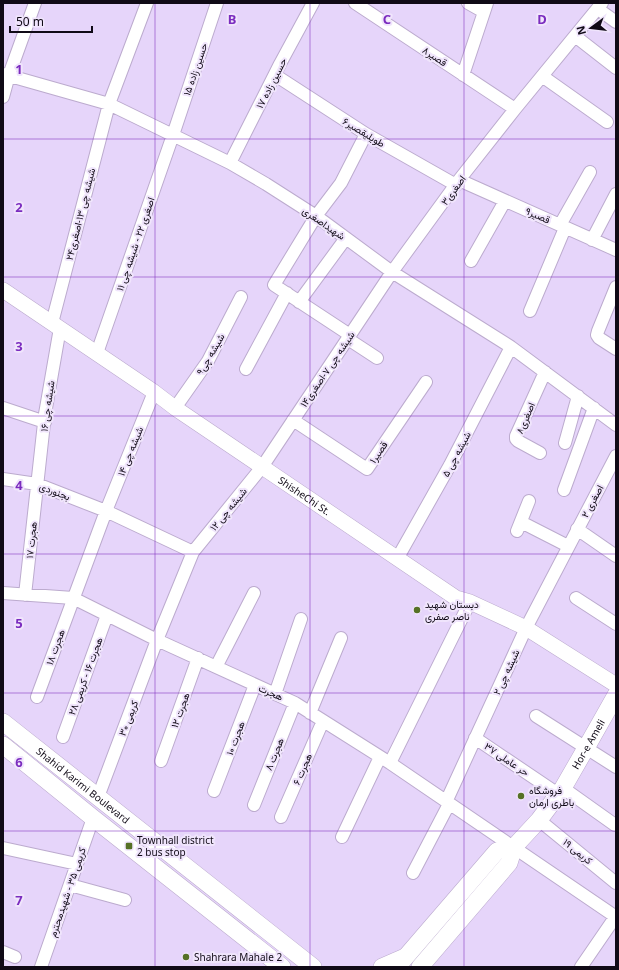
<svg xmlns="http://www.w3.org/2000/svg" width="619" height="970" font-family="'Noto Sans',Vazirmatn,sans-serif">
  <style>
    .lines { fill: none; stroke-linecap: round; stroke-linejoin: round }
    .minor-casing { stroke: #bcabce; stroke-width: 14 }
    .tertiary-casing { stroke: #bcabce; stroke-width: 16 }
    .secondary-casing { stroke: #bcabce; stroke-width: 18 }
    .minor { stroke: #fff; stroke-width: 12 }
    .tertiary { stroke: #fff; stroke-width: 15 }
    .secondary { stroke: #fff; stroke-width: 17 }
    .grid { fill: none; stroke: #7b2cbf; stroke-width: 1; stroke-opacity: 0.55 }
    .poi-dot { fill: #567125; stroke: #f0e5fc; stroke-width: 1.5 }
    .labels { text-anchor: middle; stroke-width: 4; stroke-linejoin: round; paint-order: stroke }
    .street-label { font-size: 10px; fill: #100a16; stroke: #f0e5fc }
    .poi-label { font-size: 10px; fill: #100a16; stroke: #f0e5fc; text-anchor: start }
    .grid-label { font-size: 13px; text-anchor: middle; font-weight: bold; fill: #7b2cbf; stroke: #f0e5fc; stroke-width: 4; stroke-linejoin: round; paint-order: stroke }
  </style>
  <rect width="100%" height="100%" fill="#e6d5fa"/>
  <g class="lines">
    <g class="minor-casing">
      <path id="minor" d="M355 3 515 109
        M468 3 484 12
        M598 9 616 22
        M575 36 616 68
        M3 74 109 104 230 163 266 184 316 216 392 272 511 347 616 425
        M275 75 366 134 456 185
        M463 75 487 3
        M542 76 607 122
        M3 97 9 75 35 3
        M230 163 280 64 313 3
        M459 180 616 250
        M560 225 590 172
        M592 240 616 194
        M471 261 505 201
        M616 287 598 331 597 335 599 338 616 349
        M299 302 346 238
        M530 311 565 228
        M52 323 109 104 147 3
        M350 335 274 285 316 216 341 183 366 134
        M348 339 377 358
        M97 353 173 135 217 3
        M246 369 287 293
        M3 408 45 422
        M175 408 208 361 241 297
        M293 420 367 469 426 382
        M565 443 578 396
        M540 453 518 441 516 439V436L545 372
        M3 479 37 484 106 511 193 552
        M564 490 594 408
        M521 522 568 546
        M577 529 616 556
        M517 531 529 501
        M397 559 450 465 511 347
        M3 593 73 598 157 640 295 703 390 763 616 917
        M25 595 45 414 60 328
        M576 598 616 624
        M216 667 254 593
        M275 694 301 619
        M37 697 106 511 154 392
        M310 713 341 638
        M536 716 616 767
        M63 737 107 615
        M475 738 558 794
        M161 761 198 658
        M390 763 470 602
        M563 788 615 825
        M214 791 255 685
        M98 797 157 640 193 552 262 467 392 272 459 180 515 109 602 3
        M446 802 526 628 616 456
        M254 805 295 703
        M281 817 323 721
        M539 820 616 883
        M342 837 380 757
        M3 848 77 864
        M413 873 449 804
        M70 885 125 900
        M3 952 15 957
        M41 967 93 818
        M581 967 616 916"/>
    </g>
    <g class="tertiary-casing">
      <g id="tertiary">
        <path id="s1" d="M3 290 154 392 175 408 456 598 470 602 526 628 616 685"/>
      </g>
    </g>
    <g class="secondary-casing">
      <g id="secondary">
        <path id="s2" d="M3 722 313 967"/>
        <path d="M3 745 93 818 282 967"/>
        <path d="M382 967 405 957"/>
        <path d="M397 967 497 851 514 847"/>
        <path id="s3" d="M420 967 509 863 514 847 539 820 563 788 586 748 616 695"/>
      </g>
    </g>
    <use href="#minor" class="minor"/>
    <use href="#tertiary" class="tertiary"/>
    <use href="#secondary" class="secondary"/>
  </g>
  <path class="grid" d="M155 3V967M310 3V967M464 3V967M3 139H616M3 277H616M3 416H616M3 554H616M3 693H616M3 831H616"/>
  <g class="poi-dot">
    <circle cx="417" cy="610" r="4"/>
    <circle cx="521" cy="796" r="4"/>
    <rect x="125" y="842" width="8" height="8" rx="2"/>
    <circle cx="186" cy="957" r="4"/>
  </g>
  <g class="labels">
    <g class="street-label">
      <text transform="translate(435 56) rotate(33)" y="4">قصیر۸</text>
      <text transform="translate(195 69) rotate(-71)" y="4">حسین زاده ۱۵</text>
      <text transform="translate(271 83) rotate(-63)" y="4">حسین زاده ۱۷</text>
      <text transform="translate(364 132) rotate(31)" y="4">طویلیقصیر۶</text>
      <text transform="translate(453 190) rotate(-54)" y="4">اصغری۳</text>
      <text transform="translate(80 214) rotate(-76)" y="4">شیشه چی ۱۳-اصغری۲۴</text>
      <text transform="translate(538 215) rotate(24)" y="4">قصیر۹</text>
      <text transform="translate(324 223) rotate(35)" y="4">شهیداصغری</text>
      <text transform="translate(135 244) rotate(-71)" y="4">اصغری ۲۲ - شیشه چی ۱۱</text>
      <text transform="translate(210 354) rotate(-60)" y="4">شیشه چی۹</text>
      <text transform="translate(327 369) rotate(-56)" y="4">شیشه چی ۷-اصغری۱۴</text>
      <text transform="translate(47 406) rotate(-82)" y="4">شیشه چی ۱۶</text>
      <text transform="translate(525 418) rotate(-67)" y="4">اصغری۸</text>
      <text transform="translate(130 451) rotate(-68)" y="4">شیشه چی ۱۴</text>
      <text transform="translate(378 452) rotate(-56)" y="4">قصیر۱</text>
      <text transform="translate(456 454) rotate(-62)" y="4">شیشه چی ۵</text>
      <text transform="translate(55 491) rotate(21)" y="4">بجنوردی</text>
      <text dy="4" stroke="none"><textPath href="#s1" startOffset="365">ShisheChi St.</textPath></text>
      <text transform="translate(592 501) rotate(-62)" y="4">اصغری ۲</text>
      <text transform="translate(228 509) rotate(-51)" y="4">شیشه چی ۱۲</text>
      <text transform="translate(31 540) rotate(-84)" y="4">هجرت ۱۷</text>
      <text transform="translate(55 647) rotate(-70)" y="4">هجرت ۱۸</text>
      <text transform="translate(506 672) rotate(-65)" y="4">شیشه چی ۲</text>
      <text transform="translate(85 676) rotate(-70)" y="4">هجرت ۱۶ - کریمی ۲۸</text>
      <text transform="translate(271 692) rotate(24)" y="4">هجرت</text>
      <text transform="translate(180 710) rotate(-70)" y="4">هجرت ۱۲</text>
      <text transform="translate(128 718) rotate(-69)" y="4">کریمی ۳۰</text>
      <text transform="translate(235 738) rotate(-69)" y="4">هجرت ۱۰</text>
      <text dy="4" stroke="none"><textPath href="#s3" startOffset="281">Hor-e Ameli</textPath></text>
      <text transform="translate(274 754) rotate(-68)" y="4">هجرت ۸</text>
      <text transform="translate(507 759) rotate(34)" y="4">حر عاملی ۳۷</text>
      <text transform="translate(302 769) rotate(-66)" y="4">هجرت ۶</text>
      <text dy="4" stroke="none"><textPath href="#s2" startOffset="102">Shahid Karimi Boulevard</textPath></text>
      <text transform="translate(578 851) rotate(39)" y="4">کریمی ۱۹</text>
      <text transform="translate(67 892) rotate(-71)" y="4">کریمی ۳۵ - شهیدمحترم</text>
    </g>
    <g class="poi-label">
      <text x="425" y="608">دبستان شهید<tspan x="425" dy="12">ناصر صفری</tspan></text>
      <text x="529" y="794">فروشگاه<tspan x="529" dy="12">باطری ارمان</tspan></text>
      <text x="137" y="844">Townhall district<tspan x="137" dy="12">2 bus stop</tspan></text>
      <text x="194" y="961">Shahrara Mahale 2</text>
    </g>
  </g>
  <g class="grid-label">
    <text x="232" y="24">B</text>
    <text x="387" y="24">C</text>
    <text x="542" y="24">D</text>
    <text x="19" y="74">1</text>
    <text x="19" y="212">2</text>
    <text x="19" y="351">3</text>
    <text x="19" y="490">4</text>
    <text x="19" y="628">5</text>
    <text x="19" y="767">6</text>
    <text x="19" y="905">7</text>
  </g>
  <rect width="619" height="970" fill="none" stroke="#100a16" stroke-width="8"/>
  <g transform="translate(591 28) rotate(255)" stroke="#f0e5fc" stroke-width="3" paint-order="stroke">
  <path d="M0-3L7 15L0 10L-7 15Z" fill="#100a16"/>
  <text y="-6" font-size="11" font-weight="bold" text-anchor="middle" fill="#100a16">N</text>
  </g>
  <path d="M10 26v6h82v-6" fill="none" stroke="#100a16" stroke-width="2"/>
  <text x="16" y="26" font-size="12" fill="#100a16" stroke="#f0e5fc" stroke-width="3" paint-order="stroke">50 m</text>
</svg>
